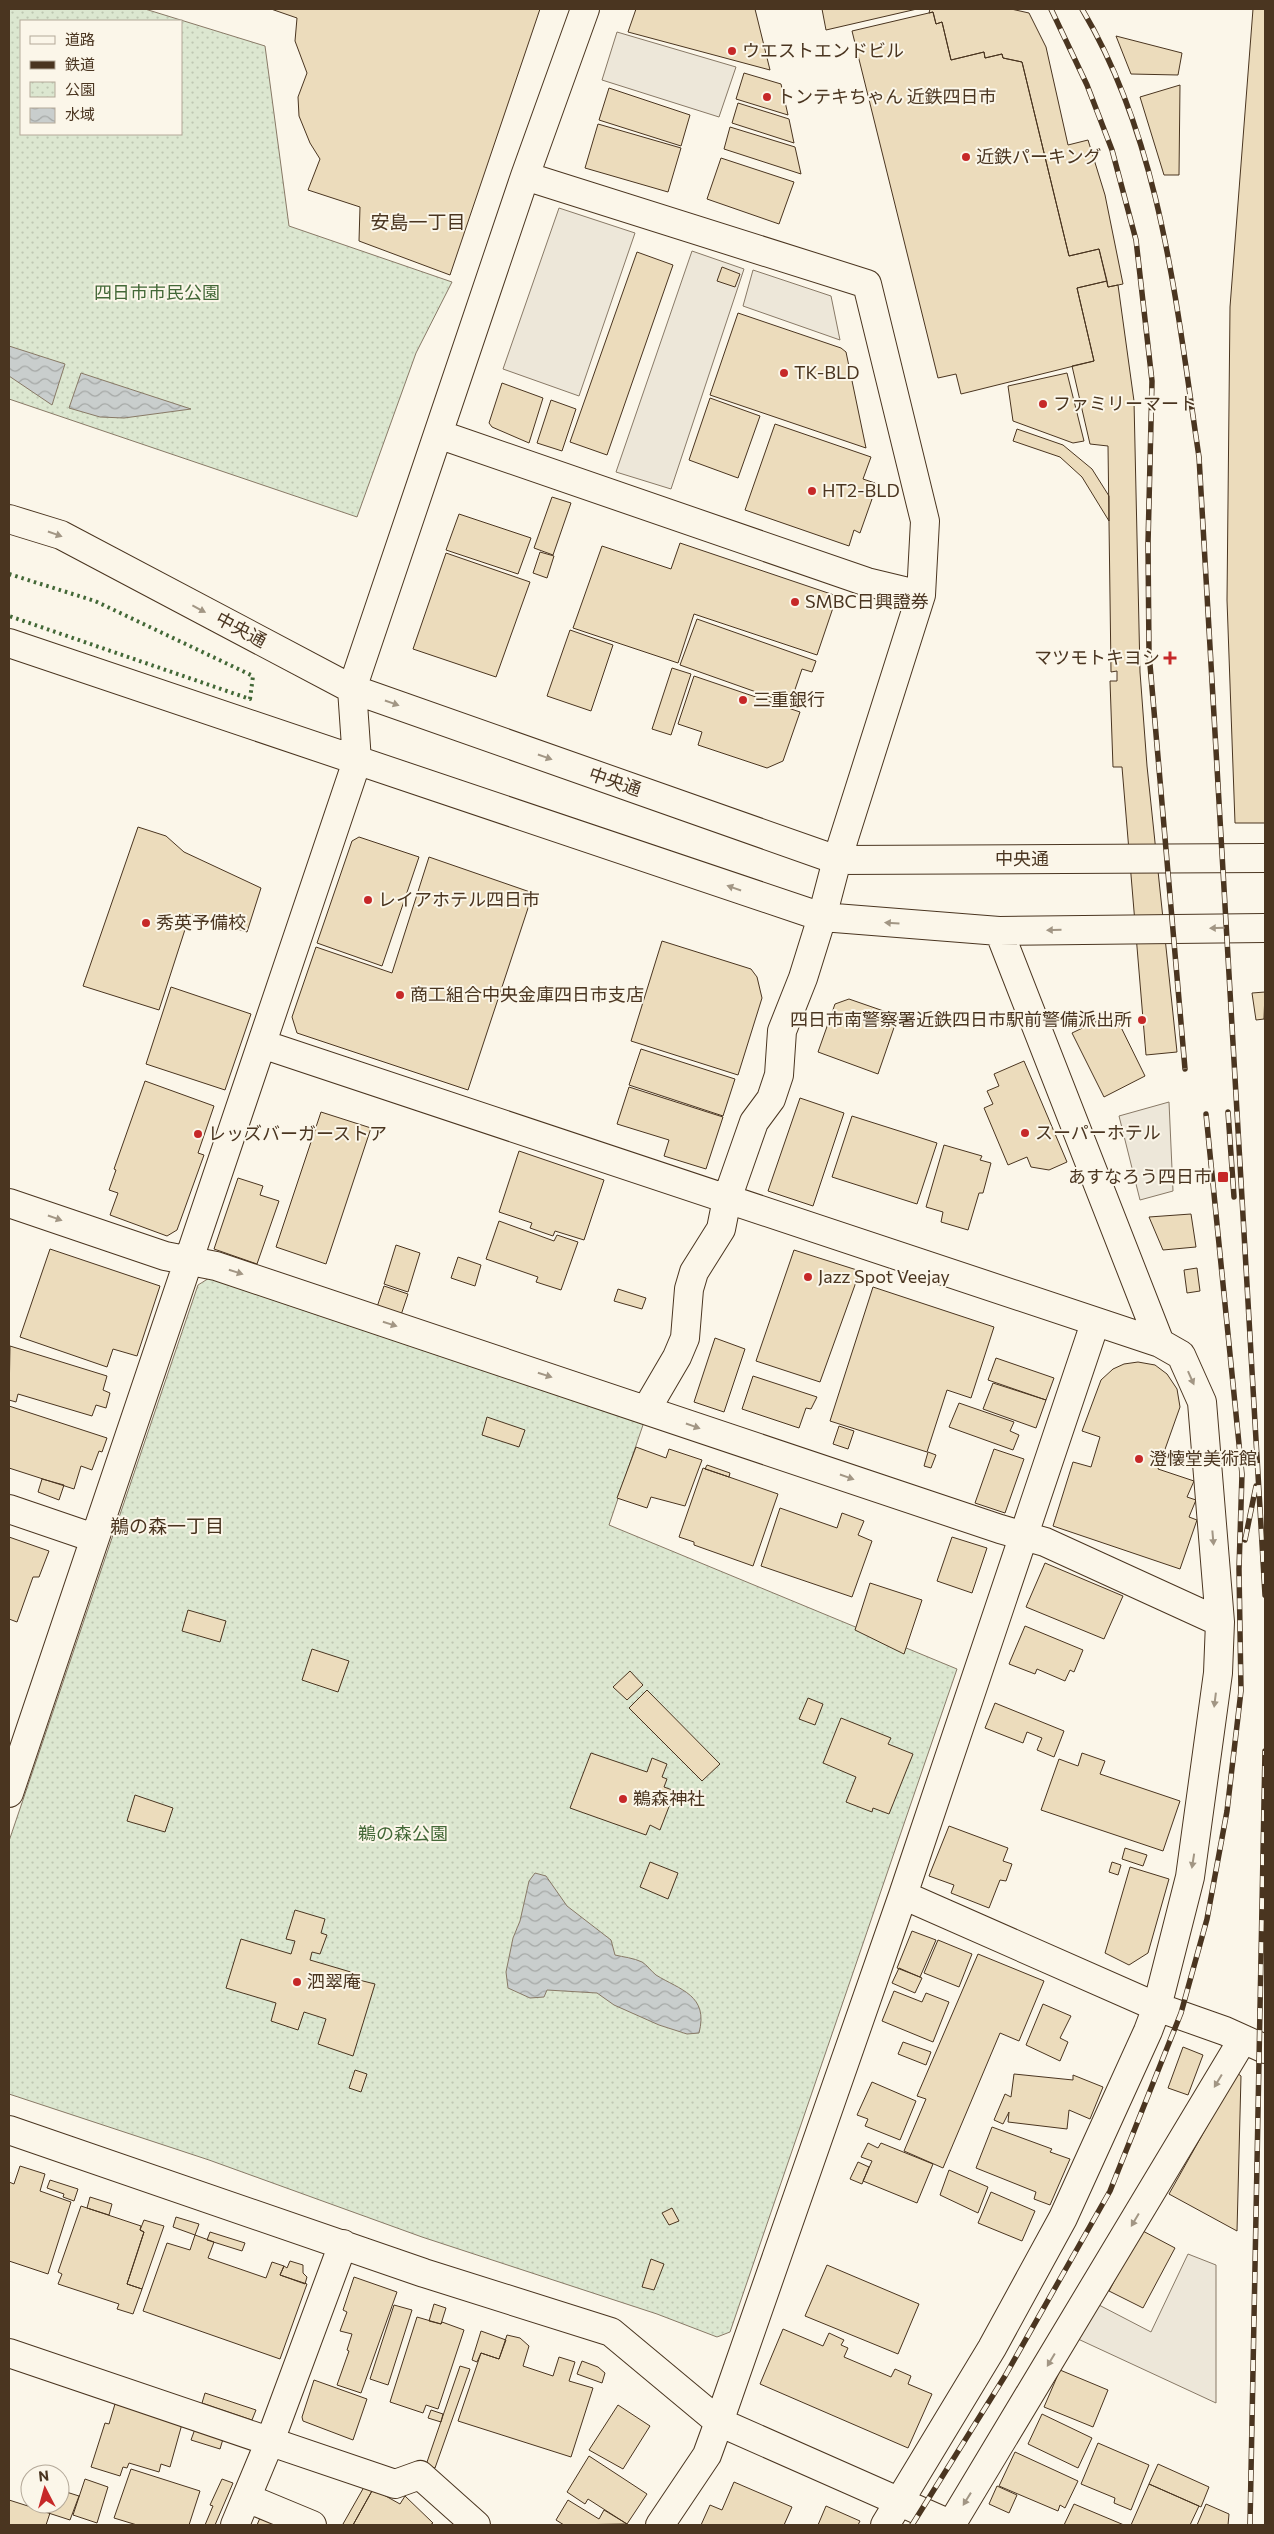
<svg xmlns="http://www.w3.org/2000/svg" width="1274" height="2534" font-family="Commissioner,'Noto Sans JP',sans-serif">
  <style>
    .park { fill: url(#park-dots); stroke: #887966; fill-rule: evenodd }
    .parking { fill: #ede7d9; stroke: #887966 }
    .water { fill: url(#water-waves); stroke: #887966 }
    .building { fill: #ecdcbc; stroke: #4a3520 }
    .lines { fill: none; stroke-linecap: round; stroke-linejoin: round }
    .minor-casing { stroke: #4a3520; stroke-width: 30 }
    .minor { stroke: #fbf6e9; stroke-width: 28 }
    .rail-casing { stroke: #4a3520; stroke-width: 5.5 }
    .rail { stroke: #fbf6e9; stroke-width: 4; stroke-dasharray: 11; stroke-linecap: butt }
    .hedge { stroke: #436837; stroke-width: 4; stroke-dasharray: 2.5 4; stroke-linecap: butt }
    .oneway { fill: #a29684 }
    .poi-dot { fill: #c62828; stroke: #fbf6e9; stroke-width: 2 }
    .labels { text-anchor: middle; stroke-width: 4; stroke-linejoin: round; paint-order: stroke }
    .poi-label { font-size: 18px; fill: #4a3520; stroke: #fbf6e9; text-anchor: start }
    .park-label { font-size: 18px; fill: #436837; stroke: #fbf6e9 }
    .street-label { font-size: 18px; fill: #4a3520; stroke: #fbf6e9 }
    .neighbourhood-label { font-size: 19px; fill: #4a3520; stroke: #fbf6e9 }
  </style>
  <defs>
    <pattern id="park-dots" width="8" height="8" patternUnits="userSpaceOnUse" patternTransform="scale(1.25)"><rect width="8" height="8" fill="#dce7d0"/><path d="M2 2h.1M6 6h.1" fill="none" stroke="#bec7b2" stroke-width="1.8" stroke-linecap="round"/></pattern>
    <pattern id="water-waves" width="16" height="10" patternUnits="userSpaceOnUse" patternTransform="scale(1.25)"><rect width="16" height="10" fill="#c9cecd"/><path d="M0 5q4-4 8 0t8 0" fill="none" stroke="#a5a8a6"/></pattern>
  </defs>
  <rect width="100%" height="100%" fill="#fbf6e9"/>
  <path class="park" d="M9 9H145L265 46 289 226 452 282 416 353 357 517 9 399ZM21 21H181V134H21Z
    M214 1275 645 1419 609 1525 957 1669 730 2332 717 2337 657 2314 422 2237 209 2160 9 2094V1841L198 1285Z"/>
  <path class="parking" d="M617 32 736 67 719 117 602 80Z
    M559 208 635 233 579 396 503 369Z
    M692 251 744 269 671 489 616 472Z
    M753 270 831 296 840 340 743 306Z
    M1169 1102 1173 1191 1140 1200 1119 1116Z
    M1188 2254 1216 2265V2403L1078 2339 1099 2305 1151 2332Z"/>
  <path class="water" d="M9 346 65 364 52 405 9 376Z
    M81 373 191 409 124 418 100 417 69 408Z
    M535 1873 546 1876 567 1906 611 1940 615 1955C623 1957 634 1958 642 1962 647 1965 651 1971 656 1975 680 1990 709 1995 699 2033L687 2034 659 2025 614 2005 597 1993 547 1990 544 1997 530 1998 508 1988 506 1972 513 1938 520 1921 529 1881Z"/>
  <path class="building" d="M271 9H540L450 275 359 241 360 207 308 190 320 159 310 143 299 116 298 97 307 73 295 41 297 18Z
    M636 9H755L770 70 628 32Z
    M822 9H917L826 30Z
    M930 9H1011L1029 13 1046 47 1068 145 1088 140 1105 195 1123 284 1108 287 1099 249 1069 256 1022 62 1003 58 1002 54 985 58 984 52 951 60 942 22 936 24 933 12 929 13Z
    M1253 9H1265V823H1235L1227 600 1230 307Z
    M933 12 936 24 942 22 951 60 984 52 985 58 1002 54 1003 58 1022 62 1069 256 1099 249 1107 281 1077 288 1094 361 961 394 956 374 938 378 852 31Z
    M1116 36 1182 53 1178 75 1131 74Z
    M744 73 781 84 788 115 736 99Z
    M1180 85 1179 175H1164L1140 97Z
    M609 88 690 115 681 146 599 120Z
    M738 103 789 119 794 143 732 123Z
    M598 124 681 148 668 192 585 168Z
    M730 127 795 147 801 174 724 149Z
    M721 158 794 182 779 224 707 199Z
    M637 252 673 265 607 455 570 442Z
    M722 267 740 274 735 287 717 281Z
    M1107 281 1108 287 1118 285 1134 401 1140 672 1147 766 1177 1052 1146 1055 1122 767H1113L1110 681H1117V671L1111 672 1108 446 1090 444 1072 366 1094 361 1077 288Z
    M738 313 841 348 846 352 866 448 710 395Z
    M1067 373 1084 441 1073 443 1013 421 1008 386Z
    M502 383 543 398 529 443 492 427 489 423Z
    M710 398 760 416 738 478 689 460Z
    M551 400 576 409 562 451 537 443Z
    M775 424 871 457 863 479 875 483 870 498 872 499 860 533 854 530 849 546 745 510Z
    M1017 429 1063 445 1092 469 1109 496V521L1082 477 1060 457 1013 441Z
    M552 497 571 503 553 555 534 548Z
    M459 514 531 538 518 574 446 550Z
    M680 543 837 596 817 655 694 614 678 663 573 628 602 546 671 569Z
    M540 552 554 556 547 578 533 573Z
    M446 553 530 582 496 677 413 649Z
    M697 619 816 661 812 672 802 669 790 704 680 665Z
    M570 630 613 645 591 711 547 696Z
    M672 668 691 674 671 735 652 729Z
    M694 676 800 712 783 761 767 768 698 745 702 732 678 724Z
    M138 827 166 836 184 852 261 888 247 932 190 914 159 1010 83 986Z
    M359 837 419 857 382 966 317 943 352 841Z
    M429 857 533 893 468 1090 297 1033 292 1017 316 947 392 973Z
    M662 941 751 969 757 977 762 998 738 1075 631 1041Z
    M171 987 251 1014 225 1090 146 1064Z
    M1265 992 1264 1019 1256 1020 1252 993Z
    M849 999 898 1016 878 1074 818 1052 835 1004Z
    M1114 1013 1145 1076 1104 1097 1072 1033Z
    M641 1049 735 1079 723 1116 629 1085Z
    M1024 1061 1067 1162 1049 1170 1031 1167 1027 1157 1008 1165 984 1108 993 1104 987 1091 999 1086 994 1074Z
    M145 1081 214 1106 198 1153 204 1155 177 1230 167 1236 110 1215 118 1193 109 1190 116 1170 114 1169Z
    M629 1087 723 1117 706 1169 664 1156 669 1140 617 1124Z
    M800 1098 844 1113 813 1206 768 1191Z
    M321 1112 371 1128 326 1264 276 1247Z
    M852 1116 937 1143 917 1204 832 1177Z
    M944 1145 982 1156 980 1160 991 1163 983 1193H979L968 1230 941 1222 943 1212 926 1207Z
    M519 1151 604 1180 584 1240 555 1231 553 1236 530 1228 532 1223 499 1212Z
    M238 1178 263 1186 260 1195 279 1201 257 1264 214 1249Z
    M1191 1214 1196 1247 1163 1250 1149 1217Z
    M499 1221 554 1241 557 1235 578 1242 561 1290 536 1282 538 1277 486 1259Z
    M396 1245 420 1253 408 1292 384 1284Z
    M50 1249 160 1286 137 1356 113 1349 107 1367 20 1337Z
    M794 1250 860 1271 820 1382 756 1361Z
    M458 1257 481 1265 475 1286 451 1278Z
    M1197 1268 1200 1291 1187 1293 1184 1270Z
    M384 1286 408 1294 401 1315 377 1307Z
    M873 1287 994 1327 971 1398 947 1390 927 1452 830 1421Z
    M618 1289 646 1298 642 1309 614 1301Z
    M715 1338 745 1349 724 1412 694 1402Z
    M10 1346 107 1376 103 1390 110 1393 106 1408 96 1405 92 1416 18 1394 16 1402 9 1400Z
    M996 1358 1054 1378 1046 1400 988 1380Z
    M1138 1362 1155 1365 1167 1374 1177 1389 1180 1407 1158 1469 1194 1481 1187 1497 1196 1500 1189 1517 1197 1520 1180 1569 1053 1526 1073 1462 1091 1467 1100 1437 1082 1431 1101 1380 1113 1369 1124 1364Z
    M753 1376 817 1397 811 1409 806 1408 799 1428 742 1409Z
    M993 1383 1046 1400 1036 1428 983 1409Z
    M959 1403 1014 1422 1010 1431 1019 1435 1013 1450 949 1427Z
    M9 1406 107 1438 102 1452 99 1451 92 1470 81 1466 74 1489 9 1468Z
    M487 1417 525 1430 519 1447 482 1435Z
    M839 1426 854 1431 848 1449 833 1444Z
    M636 1447 666 1458 669 1449 702 1460 685 1506 651 1497 647 1508 617 1498Z
    M994 1449 1024 1459 1005 1513 975 1503Z
    M928 1452 936 1455 931 1468 924 1466Z
    M707 1465 730 1473 729 1477 705 1469Z
    M703 1468 778 1494 753 1566 694 1545V1542L679 1537Z
    M42 1479 64 1485 59 1500 38 1492Z
    M780 1508 837 1528 842 1513 864 1521 858 1535 872 1541 852 1597 761 1566Z
    M9 1537 49 1551 39 1577H33L17 1622 9 1619Z
    M952 1537 987 1548 972 1593 937 1581Z
    M1045 1563 1123 1596 1104 1639 1026 1607Z
    M870 1583 922 1600 904 1654 855 1630Z
    M188 1610 226 1621 220 1642 182 1631Z
    M1025 1626 1083 1650 1074 1672 1070 1670 1065 1681 1037 1669 1035 1674 1009 1664Z
    M312 1649 349 1661 338 1692 302 1680Z
    M630 1671 643 1685 627 1700 613 1687Z
    M647 1690 720 1764 702 1781 629 1708Z
    M808 1698 823 1704 815 1725 799 1719Z
    M995 1703 1064 1731 1054 1757 1037 1750 1042 1738 1027 1732 1023 1743 985 1728Z
    M841 1718 891 1738 888 1744 913 1754 889 1814 873 1808 872 1812 846 1802 856 1777 823 1763Z
    M591 1753 647 1772 652 1758 667 1764 662 1777 667 1779 664 1787 675 1791 660 1830 650 1825 646 1835 570 1808Z
    M1082 1753 1105 1761 1100 1774 1180 1801 1163 1851 1041 1810 1059 1759 1078 1766Z
    M135 1795 173 1808 165 1832 127 1821Z
    M949 1826 1008 1848 1003 1861 1012 1864 1006 1881 1000 1880 989 1908 951 1893 954 1885 929 1876Z
    M1125 1848 1147 1855 1143 1866 1122 1859Z
    M650 1862 678 1873 668 1899 640 1887Z
    M1112 1862 1121 1865 1118 1875 1109 1872Z
    M1130 1867 1169 1879 1148 1953 1129 1965 1105 1953Z
    M295 1910 325 1919 321 1933 327 1935 320 1954 312 1952 310 1960 361 1975 359 1980 375 1984 353 2056 318 2044 326 2019 304 2012 298 2030 271 2021 276 2003 226 1988 241 1939 291 1954 295 1941 286 1939Z
    M912 1931 936 1940 920 1977 897 1968Z
    M938 1940 972 1954 959 1987 924 1973Z
    M978 1954 1044 1981 1019 2041 1000 2033 943 2168 904 2151 926 2099 917 2096Z
    M899 1968 922 1978 915 1993 892 1983Z
    M894 1991 922 2002 926 1993 949 2002 933 2042 882 2021Z
    M1043 2004 1071 2016 1060 2038 1068 2042 1060 2061 1026 2045Z
    M903 2042 931 2052 926 2065 898 2054Z
    M1183 2047 1203 2055 1188 2095 1168 2088Z
    M355 2070 367 2074 361 2092 349 2088Z
    M1237 2073 1241 2076 1237 2231 1169 2194Z
    M1014 2074 1073 2080V2075L1103 2087 1090 2119 1069 2110 1067 2129 1008 2122 1009 2112 1003 2124 994 2120 1005 2094 1011 2097Z
    M872 2082 916 2101 900 2140 865 2126 868 2119 857 2115Z
    M992 2127 1052 2149 1050 2152 1070 2159 1050 2205 1034 2199 1036 2192 976 2168Z
    M868 2143 878 2148 881 2143 933 2164 917 2203 863 2181 872 2161 861 2157Z
    M858 2162 869 2167 862 2184 850 2179Z
    M20 2166 45 2174 40 2191 71 2202 48 2274 9 2261V2182L14 2184Z
    M949 2170 988 2187 978 2213 940 2195Z
    M50 2180 78 2189 74 2201 63 2197 64 2194 47 2188Z
    M991 2192 1035 2211 1022 2241 978 2223Z
    M90 2197 112 2204 109 2215 87 2208Z
    M81 2206 141 2226 140 2230 144 2232 127 2284 142 2289 133 2314 117 2309 119 2304 58 2284 62 2274 58 2272Z
    M672 2208 679 2221 669 2225 662 2213Z
    M176 2217 199 2224 195 2235 173 2227Z
    M144 2220 164 2226 142 2289 127 2284 144 2232 140 2230Z
    M1141 2230 1175 2248 1143 2308 1109 2291Z
    M210 2232 245 2243 242 2251 207 2240Z
    M195 2235 214 2242 208 2258 266 2278 272 2262 284 2266 280 2275 307 2284 280 2359 143 2311 167 2243 190 2250Z
    M651 2259 664 2264 654 2290 642 2287Z
    M290 2261 303 2265V2273L307 2277 305 2284 280 2275 284 2266 287 2268Z
    M827 2265 919 2304 898 2354 805 2316Z
    M354 2277 397 2292 361 2393 337 2385 349 2351 347 2350 352 2334 340 2331 347 2312 343 2310Z
    M434 2304 446 2308 441 2324 429 2321Z
    M394 2305 412 2310 388 2385 370 2379Z
    M417 2317 441 2324 442 2322 464 2330 438 2409 426 2405 423 2413 390 2402Z
    M783 2329 823 2346 829 2333 844 2340 841 2345 848 2348 844 2357 891 2377 895 2369 911 2376 908 2384 932 2394 908 2448 760 2384Z
    M481 2331 506 2340 499 2359 481 2353 477 2362 472 2360Z
    M507 2335 520 2338 529 2346 523 2366 553 2376 559 2357 575 2362 569 2381 593 2388 571 2457 458 2421 481 2353 499 2359Z
    M582 2361 598 2367 605 2373 602 2383 577 2374Z
    M460 2366 470 2369 435 2468 426 2465Z
    M1060 2370 1108 2390 1093 2427 1044 2407Z
    M314 2380 367 2399 353 2440 303 2421 302 2417Z
    M205 2393 256 2410 252 2420 202 2403Z
    M115 2404 182 2424 170 2467 161 2464 159 2472 129 2463 127 2468 123 2467 120 2476 91 2467 105 2423 109 2424Z
    M618 2405 650 2426 623 2469 589 2450Z
    M431 2410 443 2414 441 2422 428 2418Z
    M1042 2414 1092 2438 1078 2468 1028 2444Z
    M195 2429 223 2439 220 2449 191 2440Z
    M1098 2443 1149 2465 1131 2510 1114 2503 1115 2498 1081 2484Z
    M1015 2452 1078 2481 1065 2508 1060 2505 1058 2511 999 2486Z
    M589 2456 647 2494 627 2524 588 2499 585 2504 567 2492Z
    M1158 2464 1209 2487 1201 2507 1149 2484Z
    M131 2469 200 2491 189 2525H137L114 2518Z
    M85 2479 108 2487 97 2523 73 2515Z
    M222 2479 233 2483 215 2525H205L213 2506 210 2505Z
    M734 2482 792 2507 784 2525H701L710 2505 722 2510Z
    M1149 2484 1199 2506 1190 2525H1131Z
    M997 2486 1017 2495 1009 2513 989 2504Z
    M364 2487 372 2491 353 2525H346L343 2524Z
    M373 2489 400 2504 405 2496 433 2523 430 2525H353Z
    M60 2490 79 2496 70 2520 36 2509 38 2504H60Z
    M9 2500 50 2513 46 2525H9Z
    M568 2500 599 2519 604 2510 627 2524 564 2525 556 2520Z
    M1074 2504 1124 2525H1064Z
    M1206 2504 1229 2514 1228 2525H1197Z
    M826 2506 860 2521 858 2525H818Z
    M260 2518 278 2525H257Z"/>
  <g class="lines">
    <g class="minor-casing">
      <path id="minor" d="M525 176 867 284 925 521 921 595 837 860 822 917 803 978 782 1031 779 1075 771 1099 754 1122 727 1199 721 1229 694 1272 689 1289 685 1338 677 1357 646 1410
        M438 434 867 582 921 595
        M9 519 61 535 352 689 837 860 1265 858
        M9 643 822 917 999 931 1265 928
        M999 931 1160 1343
        M262 1044 1160 1343 1181 1355 1202 1402 1220 1622 1218 1673 1190 1877 1157 2007 1148 2031 1063 2218 992 2348 885 2525
        M9 1203 165 1256 216 1266 1000 1529 1045 1542 1220 1622
        M9 1509 94 1538
        M9 1793 357 761 352 689 525 176 585 9
        M903 1895 1157 2007 1225 2031 1265 2049
        M9 2130 424 2273 611 2332 719 2422 952 2525
        M9 2353 395 2484 420 2475 476 2525
        M247 2498 312 2525
        M235 2525 270 2441 343 2244
        M660 2525 707 2455 719 2422 903 1895 1095 1323
        M951 2525 1243 2039"/>
    </g>
    <use href="#minor" class="minor"/>
    <g class="rail-casing">
      <path id="rail" d="M1051 9 1087 85 1112 150 1136 240 1152 381 1148 544 1149 653 1185 1069
        M1082 9C1162 144 1176 304 1199 457L1265 1595
        M1228 1112 1234 1197
        M1245 1540 1256 1486
        M912 2525 1005 2376 1110 2191 1181 2013 1207 1919 1227 1811 1241 1691 1239 1569 1242 1474 1206 1114
        M1250 2525 1265 1751"/>
    </g>
    <use href="#rail" class="rail"/>
    <path class="hedge" d="M9 574 95 601 253 676 250 699 9 616"/>
  </g>
  <defs><path id="oneway-solid" d="M-6-.8H1V-3.2L6.5 0L1 3.2V.8H-6Z" transform="scale(1.25)"/></defs>
  <g class="oneway">
    <use href="#oneway-solid" transform="translate(55 534) rotate(19)"/>
    <use href="#oneway-solid" transform="translate(199 609) rotate(28)"/>
    <use href="#oneway-solid" transform="translate(392 703) rotate(19)"/>
    <use href="#oneway-solid" transform="translate(545 757) rotate(19)"/>
    <use href="#oneway-solid" transform="translate(734 888) rotate(-161)"/>
    <use href="#oneway-solid" transform="translate(892 923) rotate(-176)"/>
    <use href="#oneway-solid" transform="translate(1217 928) rotate(179)"/>
    <use href="#oneway-solid" transform="translate(1054 930) rotate(179)"/>
    <use href="#oneway-solid" transform="translate(55 1218) rotate(19)"/>
    <use href="#oneway-solid" transform="translate(236 1272) rotate(18)"/>
    <use href="#oneway-solid" transform="translate(390 1324) rotate(18)"/>
    <use href="#oneway-solid" transform="translate(545 1375) rotate(18)"/>
    <use href="#oneway-solid" transform="translate(1191 1378) rotate(66)"/>
    <use href="#oneway-solid" transform="translate(693 1426) rotate(19)"/>
    <use href="#oneway-solid" transform="translate(847 1477) rotate(19)"/>
    <use href="#oneway-solid" transform="translate(1213 1538) rotate(85)"/>
    <use href="#oneway-solid" transform="translate(1215 1700) rotate(97)"/>
    <use href="#oneway-solid" transform="translate(1193 1861) rotate(99)"/>
    <use href="#oneway-solid" transform="translate(1218 2081) rotate(121)"/>
    <use href="#oneway-solid" transform="translate(1135 2220) rotate(121)"/>
    <use href="#oneway-solid" transform="translate(1051 2360) rotate(121)"/>
    <use href="#oneway-solid" transform="translate(967 2499) rotate(122)"/>
  </g>
  <g class="poi-dot">
    <circle cx="732" cy="51" r="5"/>
    <circle cx="767" cy="97" r="5"/>
    <circle cx="966" cy="157" r="5"/>
    <circle cx="784" cy="373" r="5"/>
    <circle cx="1043" cy="404" r="5"/>
    <circle cx="812" cy="491" r="5"/>
    <circle cx="795" cy="602" r="5"/>
    <path d="M1167.5 650.5h5v5h5v5h-5v5h-5v-5h-5v-5h5z"/>
    <circle cx="743" cy="700" r="5"/>
    <circle cx="368" cy="900" r="5"/>
    <circle cx="146" cy="923" r="5"/>
    <circle cx="400" cy="995" r="5"/>
    <circle cx="1142" cy="1020" r="5"/>
    <circle cx="1025" cy="1133" r="5"/>
    <circle cx="198" cy="1134" r="5"/>
    <rect x="1217" y="1171" width="12" height="12" rx="2.5"/>
    <circle cx="808" cy="1277" r="5"/>
    <circle cx="1139" cy="1459" r="5"/>
    <circle cx="623" cy="1799" r="5"/>
    <circle cx="297" cy="1982" r="5"/>
  </g>
  <g class="labels">
    <g class="poi-label">
      <text x="742" y="57">ウエストエンドビル</text>
      <text x="777" y="103">トンテキちゃん 近鉄四日市</text>
      <text x="976" y="163">近鉄パーキング</text>
      <text x="794" y="379">TK-BLD</text>
      <text x="1053" y="410">ファミリーマート</text>
      <text x="822" y="497">HT2-BLD</text>
      <text x="805" y="608">SMBC日興證券</text>
      <text x="1160" y="664" text-anchor="end">マツモトキヨシ</text>
      <text x="753" y="706">三重銀行</text>
      <text x="378" y="906">レイアホテル四日市</text>
      <text x="156" y="929">秀英予備校</text>
      <text x="410" y="1001">商工組合中央金庫四日市支店</text>
      <text x="1132" y="1026" text-anchor="end">四日市南警察署近鉄四日市駅前警備派出所</text>
      <text x="1035" y="1139">スーパーホテル</text>
      <text x="208" y="1140">レッズバーガーストア</text>
      <text x="1212" y="1183" text-anchor="end">あすなろう四日市</text>
      <text x="818" y="1283">Jazz Spot Veejay</text>
      <text x="1149" y="1465">澄懐堂美術館</text>
      <text x="633" y="1805">鵜森神社</text>
      <text x="307" y="1988">泗翠庵</text>
    </g>
    <g class="park-label">
      <text x="157" y="299">四日市市民公園</text>
      <text x="403" y="1840">鵜の森公園</text>
    </g>
    <g class="street-label">
      <text transform="translate(241 630) rotate(28)" y="6">中央通</text>
      <text transform="translate(615 782) rotate(19)" y="6">中央通</text>
      <text x="1022" y="865">中央通</text>
    </g>
    <g class="neighbourhood-label">
      <text x="418" y="229">安島一丁目</text>
      <text x="167" y="1533">鵜の森一丁目</text>
    </g>
  </g>
  <rect width="1274" height="2534" fill="none" stroke="#4a3520" stroke-width="20"/>
  <rect x="20" y="20" width="162" height="115" fill="#fbf6e9" stroke="#b4a999"/>
  <rect x="30" y="36" width="25" height="8" fill="#fbf6e9" stroke="#b4a999"/>
  <text x="65" y="45" font-size="15" fill="#4a3520">道路</text>
  <rect x="30" y="61" width="25" height="8" fill="#4a3520" stroke="#b4a999"/>
  <text x="65" y="70" font-size="15" fill="#4a3520">鉄道</text>
  <rect x="30" y="82" width="25" height="15" fill="url(#park-dots)" stroke="#b4a999"/>
  <text x="65" y="95" font-size="15" fill="#4a3520">公園</text>
  <rect x="30" y="108" width="25" height="15" fill="url(#water-waves)" stroke="#b4a999"/>
  <text x="65" y="120" font-size="15" fill="#4a3520">水域</text>
  <g transform="translate(45 2489) rotate(354)"><circle r="24" fill="#fbf6e9" stroke="#b4a999"/>
  <path d="M0-4L9 19L0 12L-9 19Z" fill="#c62828"/>
  <text y="-8" font-size="14" font-weight="bold" text-anchor="middle" fill="#4a3520">N</text>
  </g>
</svg>
